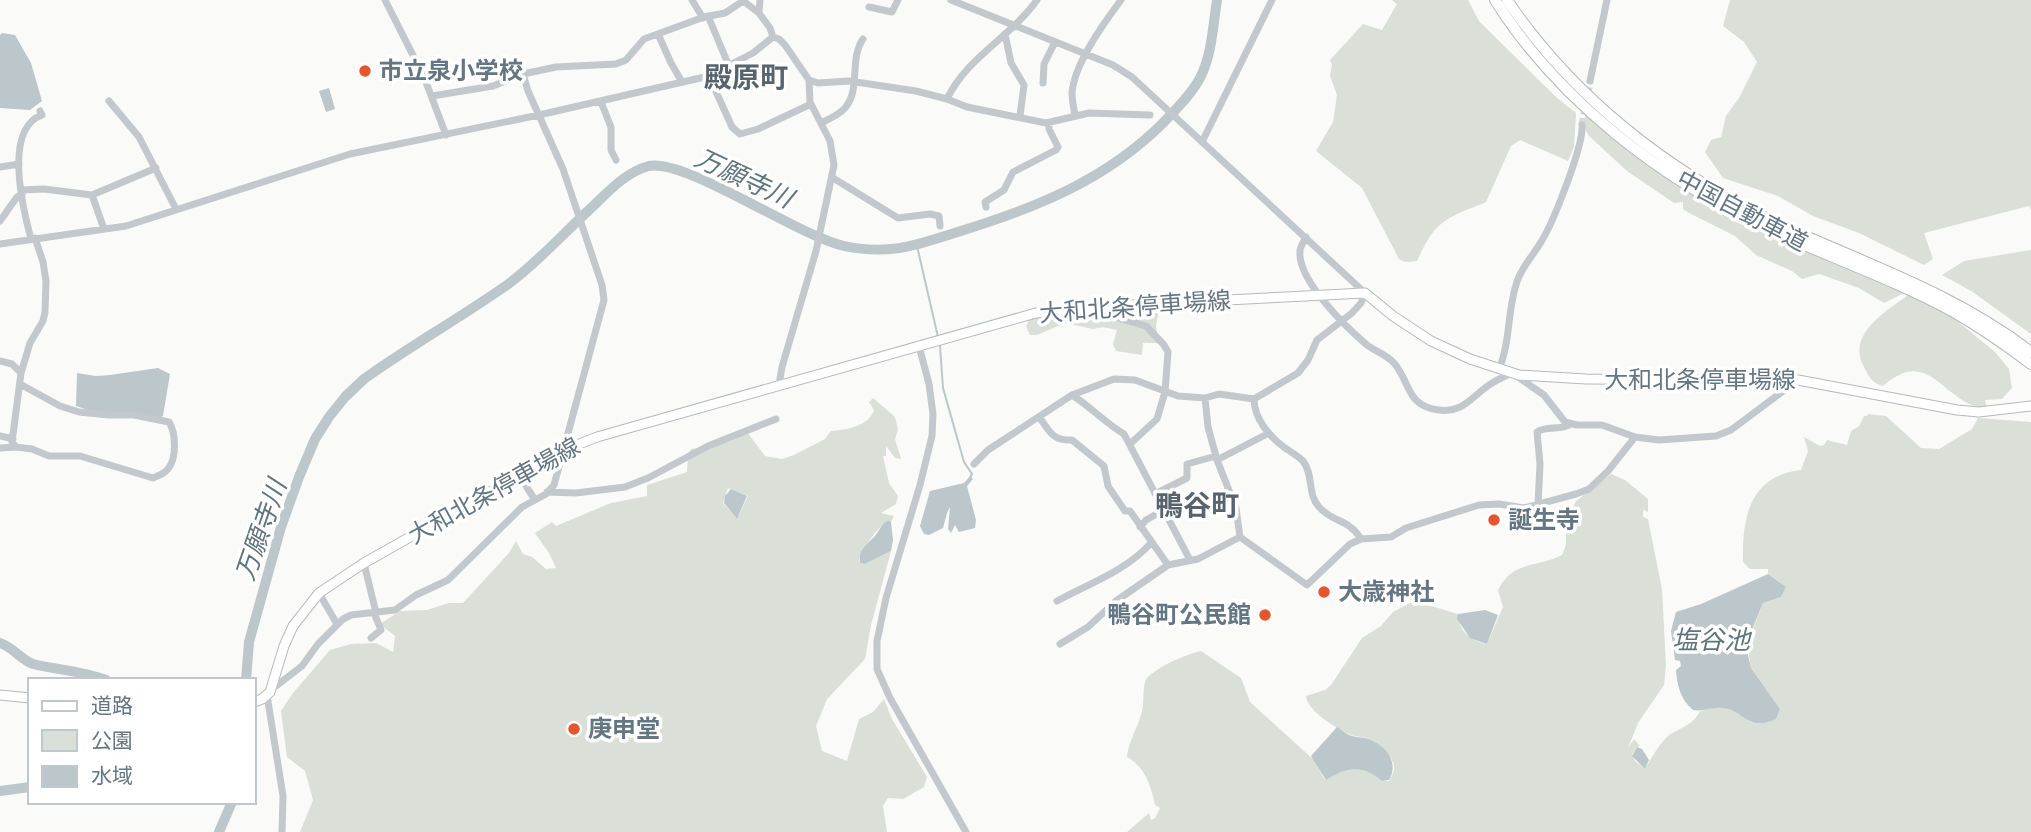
<svg xmlns="http://www.w3.org/2000/svg" width="2031" height="832" font-family="'Golos Text','Noto Sans JP',sans-serif">
  <style>
    .green { fill: #dadfd7; fill-rule: evenodd }
    .water { fill: #bbc7cb }
    .lines { fill: none; stroke-linecap: round; stroke-linejoin: round }
    .stream { stroke: #bbc7cb; stroke-width: 2 }
    .river { stroke: #bbc7cb; stroke-width: 10 }
    .minor-tunnel { stroke: #d5d9db; stroke-width: 7; stroke-dasharray: 7 3.5; stroke-linecap: butt }
    .major-casing { stroke: #b5babe; stroke-width: 11 }
    .highway-casing { stroke: #b4b9bd; stroke-width: 12 }
    .minor { stroke: #c3c8cc; stroke-width: 7 }
    .major { stroke: #fff; stroke-width: 9 }
    .highway { stroke: #fff; stroke-width: 10 }
    .poi-dot { fill: #e4572e; stroke: #fff; stroke-width: 2.5 }
    .labels { text-anchor: middle; stroke-width: 7; stroke-linejoin: round; paint-order: stroke }
    .poi-label { font-size: 24px; font-weight: bold; fill: #657683; stroke: #fff; text-anchor: start }
    .street-label { font-size: 24px; fill: #657683; stroke: #fff }
    .water-label { font-size: 26px; font-style: italic; fill: #60757c; stroke: #fff }
    .quarter-label { font-size: 28px; font-weight: bold; fill: #57646e; stroke: #fff }
  </style>
  <rect width="100%" height="100%" fill="#fafaf8"/>
  <path class="green" d="M1392 0H1468L1479 21 1556 97 1576 113 1574 147 1568 161 1520 140 1511 146 1486 202C1445 219 1436 219 1417 261L1405 262 1399 259 1362 188 1316 151 1333 122 1337 95 1330 76 1332 65 1330 60 1363 24 1382 30 1397 4Z
    M1730 0H2031V211L2029 206 1924 233 1933 259 1924 265 1859 233 1813 216 1778 196 1723 178 1705 152 1711 140 1721 137 1726 116 1739 98 1757 62 1744 42 1723 26Z
    M1585 112C1625 143 1665 178 1709 204 1771 240 1839 264 1904 293L1884 303 1859 288 1819 274 1802 279 1792 271 1756 255 1735 236 1689 213 1683 209V202L1674 203 1627 171 1589 136 1585 129Z
    M2031 250V334L1971 291 1942 275 1964 261Z
    M1908 295 1951 316 1995 352 2009 369 2012 388 2002 399 1985 400 1987 408C1944 407 1931 343 1883 386 1872 383 1869 377 1864 367 1846 335 1885 312 1908 295Z
    M1157 306 1159 309 1156 326 1158 343H1143L1142 355 1116 351 1113 344 1117 330 1103 327 1093 329 1065 323 1037 335H1030L1026 326 1031 317 1065 313 1078 317H1089L1107 312V308Z
    M873 398 895 417 898 430 895 439 901 459 895 458 886 446V456H883L889 483 898 496 896 504 881 513 894 516 891 522 889 520C880 524 861 550 859 560L860 563 865 564 891 551 871 625 865 659 827 699 816 726 822 751 847 761 859 719 873 712 884 699 892 719 927 777 924 787 903 799 888 798 883 806 887 832H300L313 800 305 771 287 757 281 711 293 693 330 650 351 644 376 643 393 652 395 636 380 624 400 611 427 610 449 603H463L509 553 516 541 523 554 532 557 546 569 556 568 549 553 535 533 552 522 556 526 611 503 647 496V485L687 472 688 455 691 449 715 446 747 432 765 456 782 459 794 455 825 439 831 431C846 430 869 426 874 410L869 402ZM728 488 748 496 737 519 723 503Z
    M1868 414 1886 416 1921 448 1939 449 1972 429 1978 418 2031 422V832H1127L1149 813 1151 820 1155 818 1160 808 1155 805C1151 785 1145 767 1127 757 1128 743 1137 729 1141 715 1145 704 1142 693 1145 682 1148 670 1189 653 1201 651L1241 678 1250 702 1314 760 1325 780C1346 767 1362 764 1382 781H1389C1391 777 1393 774 1394 770 1396 758 1378 741 1367 738 1362 736 1355 737 1351 735 1337 729 1307 711 1306 696L1325 690 1331 685 1362 638 1381 626 1393 612 1410 603H1421L1458 614C1458 631 1471 641 1487 644L1503 607 1498 590C1513 560 1537 568 1562 555L1566 545V522L1576 501 1611 474 1625 480 1648 499V512L1643 510V517L1648 519 1662 589 1666 666 1664 685 1638 723 1628 748 1634 739 1640 746 1637 747 1632 754 1635 761 1645 769C1651 759 1659 744 1668 736 1679 728 1694 725 1700 711 1709 709 1720 706 1729 709 1748 716 1749 732 1776 718L1780 709 1751 668 1749 655 1750 637 1763 603 1781 597 1786 587 1768 574V569H1750L1743 562C1742 518 1749 476 1801 470L1808 451 1804 437 1820 446 1824 445 1827 440 1847 445 1851 431 1859 426 1864 416H1867Z"/>
  <path class="water" d="M2 33 15 35 31 63 42 101 30 110 0 108V35Z
    M329 88 335 109 326 112 319 91Z
    M158 368 170 374 163 416 160 418 88 410 76 406 77 373 96 376 110 375Z
    M970 476 973 479 967 486 976 520 975 528 959 532 955 525 951 533 948 529 950 507 947 513 943 528 929 535 924 534 920 526 930 491 964 483Z
    M731 489 747 496 737 519 724 503 725 496Z
    M889 520 891 522 893 540 891 551 865 564 860 563C858 551 865 546 873 538 880 531 880 524 889 520Z
    M1768 574 1786 587 1781 597 1763 603 1749 637 1748 655 1751 668 1780 709 1776 719C1746 733 1744 709 1722 708 1712 707 1703 712 1693 710 1680 699 1677 685 1676 670L1681 666 1680 661 1675 660 1671 631 1676 612 1701 604Z
    M1485 610 1498 615 1487 644 1470 638 1457 619 1458 614Z
    M1337 727C1342 730 1347 735 1352 736 1358 738 1364 737 1369 739 1387 746 1399 763 1389 780L1382 781C1362 764 1346 767 1326 780L1311 756Z
    M1637 747 1642 749 1649 760 1645 769 1632 756Z"/>
  <g class="lines">
    <path class="stream" d="M917 246 938 337
      M940 346 943 388 964 462 972 474 970 478"/>
    <path class="river" d="M0 643C13 647 21 660 33 664 58 670 83 671 106 680
      M246 680 249 642 281 527 299 477 315 439 329 417 345 397 364 379C410 346 460 318 507 285 537 263 562 235 589 210 606 194 625 172 649 166 685 158 796 235 844 246 892 256 919 244 964 230 1038 207 1107 179 1163 123 1176 109 1191 95 1200 78 1212 55 1213 25 1217 0
      M0 791 30 787
      M219 832 232 802"/>
    <path class="minor-tunnel" d="M1582 125 1590 81"/>
    <g class="major-casing">
      <path id="major" d="M0 695 30 698
        M254 702 262 699 270 692 284 646 293 626 319 593 364 563 564 450 597 437 1036 313 1087 307 1365 293 1393 316 1431 341 1470 359 1519 375 1586 379 1798 380 1957 410 1979 412 2031 406"/>
    </g>
    <g class="highway-casing">
      <path id="highway" d="M1495 0C1559 101 1661 179 1768 229 1829 257 1893 279 1952 311 1980 327 2006 345 2031 364
        M1507 0C1572 96 1666 170 1770 220 1859 262 1952 291 2031 352"/>
    </g>
    <path class="minor" d="M385 0 424 77 446 135
      M692 0 703 18
      M742 0 759 13
      M951 0 1113 65 1132 77 1365 293 1361 303 1352 313 1317 340 1308 360 1298 373 1254 399 1219 394 1205 398 1178 396 1135 380 1114 379 1072 395 988 450 974 464
      M869 7 892 12 898 0
      M708 16 729 66
      M658 34 671 63 682 82
      M1005 34 1011 63 1024 85 1020 116
      M773 37 779 39 785 45 809 80 810 102 830 141 834 165 816 251 782 367 779 385
      M709 76 732 127 740 134 758 129 811 104
      M809 80 818 83 849 81 916 91 947 99 967 107 1046 123 1089 113 1150 115
      M1590 81 1607 0
      M1043 83 1044 64 1055 42
      M432 96 493 86 523 74
      M947 99C967 57 1011 37 1037 0
      M109 101 139 137 176 209
      M601 102 611 127V150L616 160
      M1075 116C1074 108 1072 101 1072 93 1074 64 1104 23 1121 0
      M821 123C829 119 839 115 845 108 861 90 849 59 863 39
      M1202 142 1272 0
      M0 167 19 164
      M833 178 898 218 930 214 939 216 940 226
      M21 190 44 189 92 195 156 168
      M92 195 104 229
      M986 207 985 202 1004 190 1013 172 1056 150 1058 147 1049 129V123
      M0 221 17 197 22 194
      M1306 237C1304 241 1300 247 1300 251 1297 280 1347 328 1367 345 1375 351 1387 355 1394 363 1411 383 1406 406 1439 410 1461 413 1469 400 1485 388 1493 381 1503 377 1512 373
      M31 239C23 209 3 129 42 115L40 111
      M0 244 126 226 350 154 539 115 709 76 753 53 773 37 770 28 759 13 760 0
      M1087 307 1091 315 1111 316 1146 326 1164 345 1168 352 1165 392 1157 419 1130 444
      M919 346 929 384 933 414 932 436 920 485 886 598 877 641V669L890 698 966 832
      M0 361 12 364 21 373
      M1499 369C1511 341 1507 307 1518 279 1523 266 1534 254 1541 242 1553 223 1584 145 1582 125
      M1519 375 1518 377 1544 395 1565 422 1577 425H1602L1635 437 1659 440 1716 436 1731 430 1798 380
      M1072 395C1091 407 1105 423 1124 434L1190 560
      M1205 398 1208 427 1217 460 1236 508 1240 537 1307 585 1350 544 1361 539
      M1254 399C1254 419 1270 437 1285 448 1291 452 1298 456 1303 461 1314 475 1307 494 1319 507 1333 523 1348 518 1361 539L1391 537 1406 528 1479 505 1499 504 1524 508 1576 494 1589 489 1608 471 1635 437
      M1039 417C1050 431 1052 441 1072 440L1104 466 1108 486 1125 511H1130L1168 565
      M0 436 13 439
      M16 447 12 442 21 373 30 343 43 321 45 312 46 281 43 262 35 238
      M0 448 16 447 32 449 49 456H80L153 478C159 475 164 474 168 469 177 458 176 433 169 422L134 415H108L79 412 60 406 20 384
      M1217 460 1269 433
      M519 475 535 500
      M547 492 576 493 625 487 648 478 708 446 776 419
      M1155 494 1187 478V464L1216 456
      M1538 504 1540 464 1537 432C1547 425 1561 431 1571 424
      M1140 527 1146 520 1164 510
      M364 563 376 613
      M319 593 337 624
      M1057 601C1088 584 1126 571 1151 543
      M371 638 381 630 374 613
      M1060 644 1088 627 1116 601 1168 565 1198 559 1240 537
      M272 686H276L302 666 318 644 343 619 351 615 395 610 416 595 448 580 522 507 546 494 554 485 604 300 602 285 563 169 528 91 523 74 556 67 616 64 626 60 644 39 704 17 725 13 743 1
      M267 695 283 796 282 832"/>
    <use href="#major" class="major"/>
    <use href="#highway" class="highway"/>
  </g>
  <g class="poi-dot">
    <circle cx="365" cy="71" r="7"/>
    <circle cx="1494" cy="520" r="7"/>
    <circle cx="1324" cy="592" r="7"/>
    <circle cx="1265" cy="615" r="7"/>
    <circle cx="574" cy="729" r="7"/>
  </g>
  <g class="labels">
    <g class="poi-label">
      <text x="379" y="79">市立泉小学校</text>
      <text x="1508" y="528">誕生寺</text>
      <text x="1338" y="600">大歳神社</text>
      <text x="1251" y="623" text-anchor="end">鴨谷町公民館</text>
      <text x="588" y="737">庚申堂</text>
    </g>
    <g class="street-label">
      <text transform="translate(1742 211) rotate(28)" y="8">中国自動車道</text>
      <text transform="translate(1135 307) rotate(-4)" y="8">大和北条停車場線</text>
      <text x="1700" y="388">大和北条停車場線</text>
      <text transform="translate(494 491) rotate(-29)" y="8">大和北条停車場線</text>
    </g>
    <g class="water-label">
      <text transform="translate(744 178) rotate(25)" y="9">万願寺川</text>
      <text transform="translate(261 530) rotate(-71)" y="9">万願寺川</text>
      <text x="1711" y="649">塩谷池</text>
    </g>
    <g class="quarter-label">
      <text x="746" y="87">殿原町</text>
      <text x="1197" y="515">鴨谷町</text>
    </g>
  </g>
  <rect x="28" y="678" width="228" height="126" fill="#ffffff" stroke="#c1c8cd" stroke-width="2"/>
  <rect x="42" y="701" width="35" height="10" fill="#ffffff" stroke="#c1c8cd" stroke-width="2"/>
  <text x="91" y="713" font-size="21" fill="#657683">道路</text>
  <rect x="42" y="730" width="35" height="21" fill="#dadfd7" stroke="#c1c8cd" stroke-width="2"/>
  <text x="91" y="748" font-size="21" fill="#657683">公園</text>
  <rect x="42" y="766" width="35" height="21" fill="#bbc7cb" stroke="#c1c8cd" stroke-width="2"/>
  <text x="91" y="783" font-size="21" fill="#657683">水域</text>
</svg>
